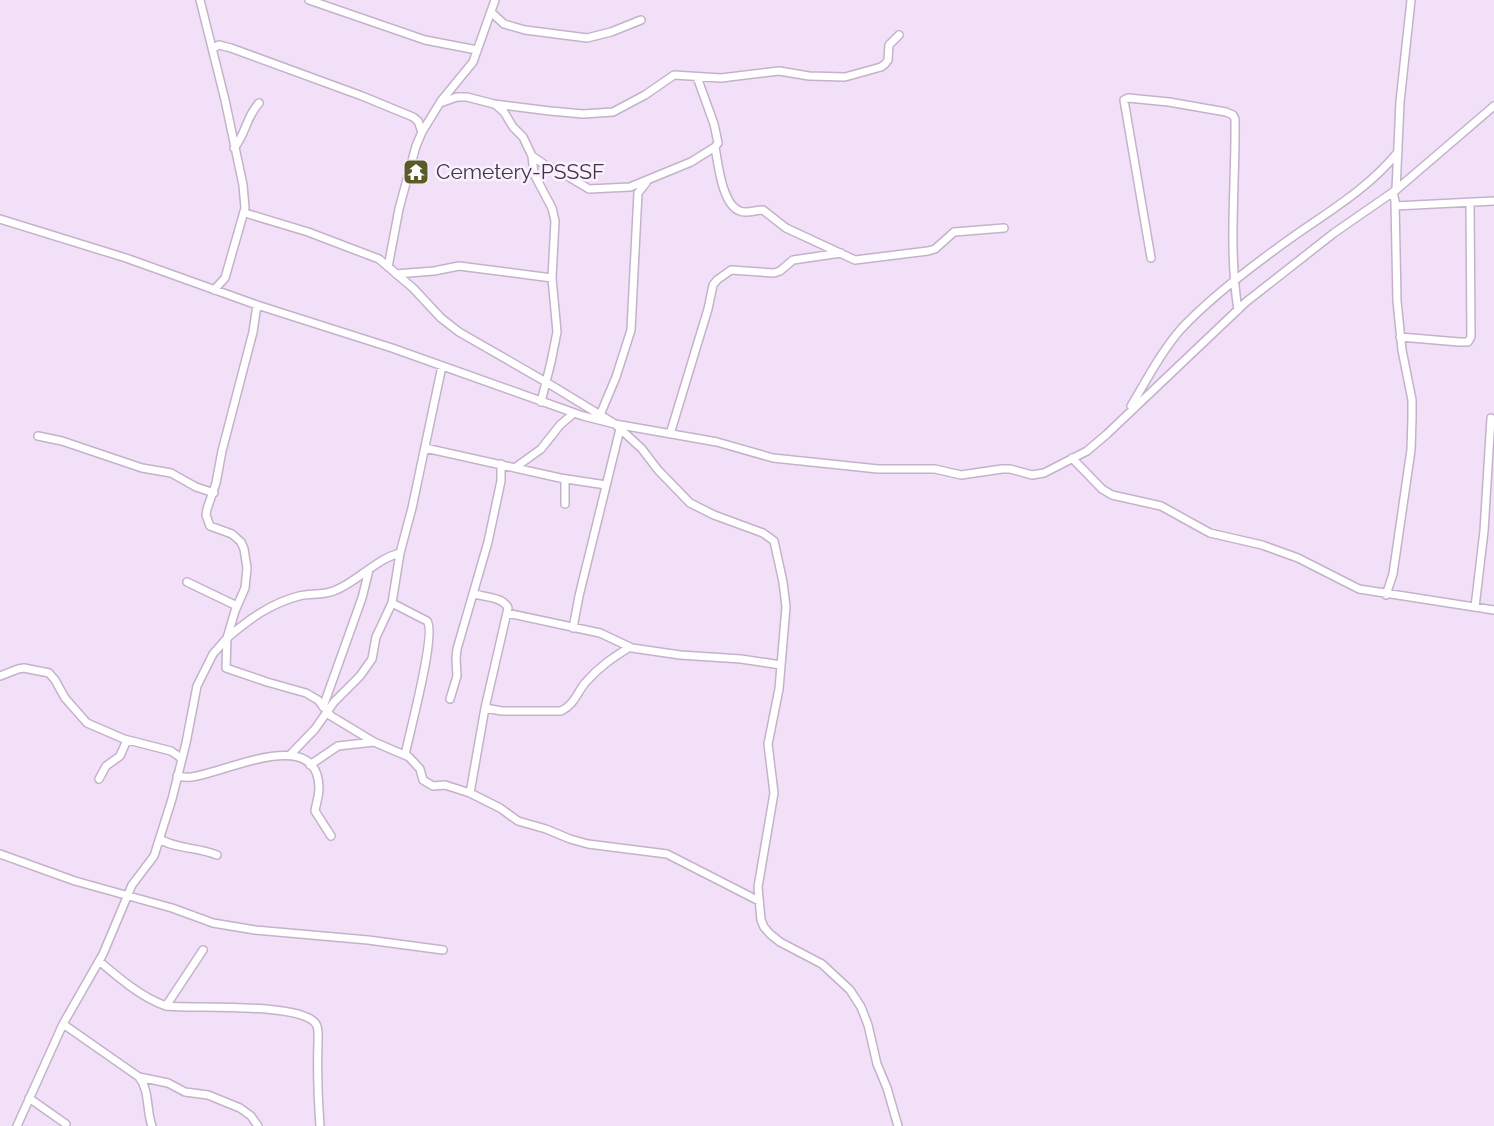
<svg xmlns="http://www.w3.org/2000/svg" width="1494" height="1126" font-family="Raleway,sans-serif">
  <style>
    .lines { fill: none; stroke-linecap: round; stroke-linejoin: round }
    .street-casing { stroke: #c4b2cb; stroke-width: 10 }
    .street { stroke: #fff; stroke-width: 7 }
    .labels { text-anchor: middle; stroke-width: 5; stroke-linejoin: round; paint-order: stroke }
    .poi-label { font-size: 21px; fill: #3e3741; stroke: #fbf0ff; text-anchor: start }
  </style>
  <rect width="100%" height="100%" fill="#f2e0f9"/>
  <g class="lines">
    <g class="street-casing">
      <path id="street" d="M200 0 225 100 243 185 245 208 225 278 214 290
        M309 0 425 40 477 50
        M491 12 504 24 525 30 587 38 611 32 641 20
        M213 48 219 45 231 48 362 96 413 117 418 121 422 132
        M440 103 457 97H467L494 104 550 111 583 114 613 112 645 95 674 75 721 78 779 71 809 76 845 77 881 67 885 64 888 60 889 45 899 35
        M496 105 504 112 513 127 523 137 532 156 534 174 552 208 555 221 552 278 557 332 551 362 541 402
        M715 147C718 163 722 205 740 211 746 214 756 210 763 210L786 228 855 260 928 251 935 249 954 232 1004 228
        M234 148C246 134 246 117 259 103
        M532 156 548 167 554 168 589 189 630 187 691 162 715 147 718 143 714 124 697 77
        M1396 190 1400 102 1411 0
        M1395 206 1494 201
        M245 213 308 232 379 259 413 288 441 318 459 332 546 382 615 424 642 449 658 470 690 503 714 515 763 533 774 541 783 582 786 607 779 689 768 744 774 793 758 887 761 920 764 927 770 934 780 942 822 964 850 990 861 1007 868 1025 877 1064 887 1088 898 1126
        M0 219 126 258 257 305 392 348 583 416 615 424 717 442 773 458 878 469H935L961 475 1002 469H1010L1032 475 1044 473 1087 451 1107 434 1246 302 1334 233 1396 190 1494 106
        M1151 258 1124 100 1128 98 1169 102 1226 112 1233 115 1235 119C1236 182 1228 247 1238 310
        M388 267 399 209 416 146 422 132 441 101 473 62 495 0
        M396 274 434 271 459 266 552 278
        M1400 337 1459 342H1468L1471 337 1470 203
        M1131 406C1146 381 1161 352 1181 329 1209 299 1243 273 1276 249 1317 218 1365 193 1398 152
        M600 415 616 377 631 330 638 193 646 183
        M670 434 708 309 713 285 717 280 731 270 774 273 780 271 793 260 841 253
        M38 436 62 441 142 468 171 473 196 487 214 493
        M425 448 560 478 606 485
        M1072 458 1102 489 1112 495 1161 506 1210 533 1262 545 1298 558 1359 589 1494 610
        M516 467 541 449 560 425 574 413
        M565 479V504
        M400 553C376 559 358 581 336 590 323 596 311 593 299 596 271 603 248 620 227 638L226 668 267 682 306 693 318 700 331 716 374 742 409 757 420 769 423 780 433 786 445 785 470 793 500 808 518 821 546 829 570 839 588 844 667 854 759 901
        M187 582 237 606
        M1386 595 1393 574 1411 450 1412 418V400L1402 350 1397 301 1395 201 1393 192
        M392 603 427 621C437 633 409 734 405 755
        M1475 607 1484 531 1491 418
        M507 613 600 633 632 648 680 655 741 659 781 665
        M573 628 579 596 620 429
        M0 676 18 669 24 668 49 673 55 680 65 698 87 723 124 739 171 751 181 758
        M450 699 457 676 456 658 457 649 488 542 501 481V464
        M323 707 362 598 369 570
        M485 708 502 711H561C574 705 577 693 585 683 599 667 612 658 630 647
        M290 755 315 729 334 702 360 676 372 659 376 637 392 603 400 553 412 508 442 366
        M310 765 338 746 374 742
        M177 776C182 777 187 778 191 777 222 774 318 724 319 788 319 796 316 804 315 811L331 836
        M99 779 106 766 120 756 127 740
        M470 793 485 708 508 608C503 597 485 597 474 594
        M160 839C175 849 198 847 217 855
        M0 854 75 881 172 908 213 923 255 930 368 940 443 950
        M99 961C119 978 141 997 166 1006 193 1009 302 1002 316 1024 319 1029 318 1037 318 1042 317 1071 318 1098 320 1126
        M166 1006 203 950
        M63 1024 139 1077 168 1083 185 1092 208 1095 240 1108 251 1116 258 1126
        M139 1077C150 1091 146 1110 152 1126
        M29 1098 66 1124
        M17 1126 63 1024 103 954 132 885 154 856 172 799 186 743 197 686 213 654 227 638 235 611 245 588 247 568 244 549 241 542 232 534 210 526 206 515 207 509 216 483 222 451 253 332 257 305"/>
    </g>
    <use href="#street" class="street"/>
  </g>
  <defs>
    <g id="temple-square" transform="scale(1.35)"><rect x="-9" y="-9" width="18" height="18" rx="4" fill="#5b5b28" stroke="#fbf0ff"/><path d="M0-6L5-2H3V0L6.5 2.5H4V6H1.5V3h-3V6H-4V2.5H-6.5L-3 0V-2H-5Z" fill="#fff"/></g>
  </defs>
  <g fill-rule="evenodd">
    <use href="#temple-square" x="416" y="172"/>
  </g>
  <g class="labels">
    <g class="poi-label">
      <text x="436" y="179">Cemetery-PSSSF</text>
    </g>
  </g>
</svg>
